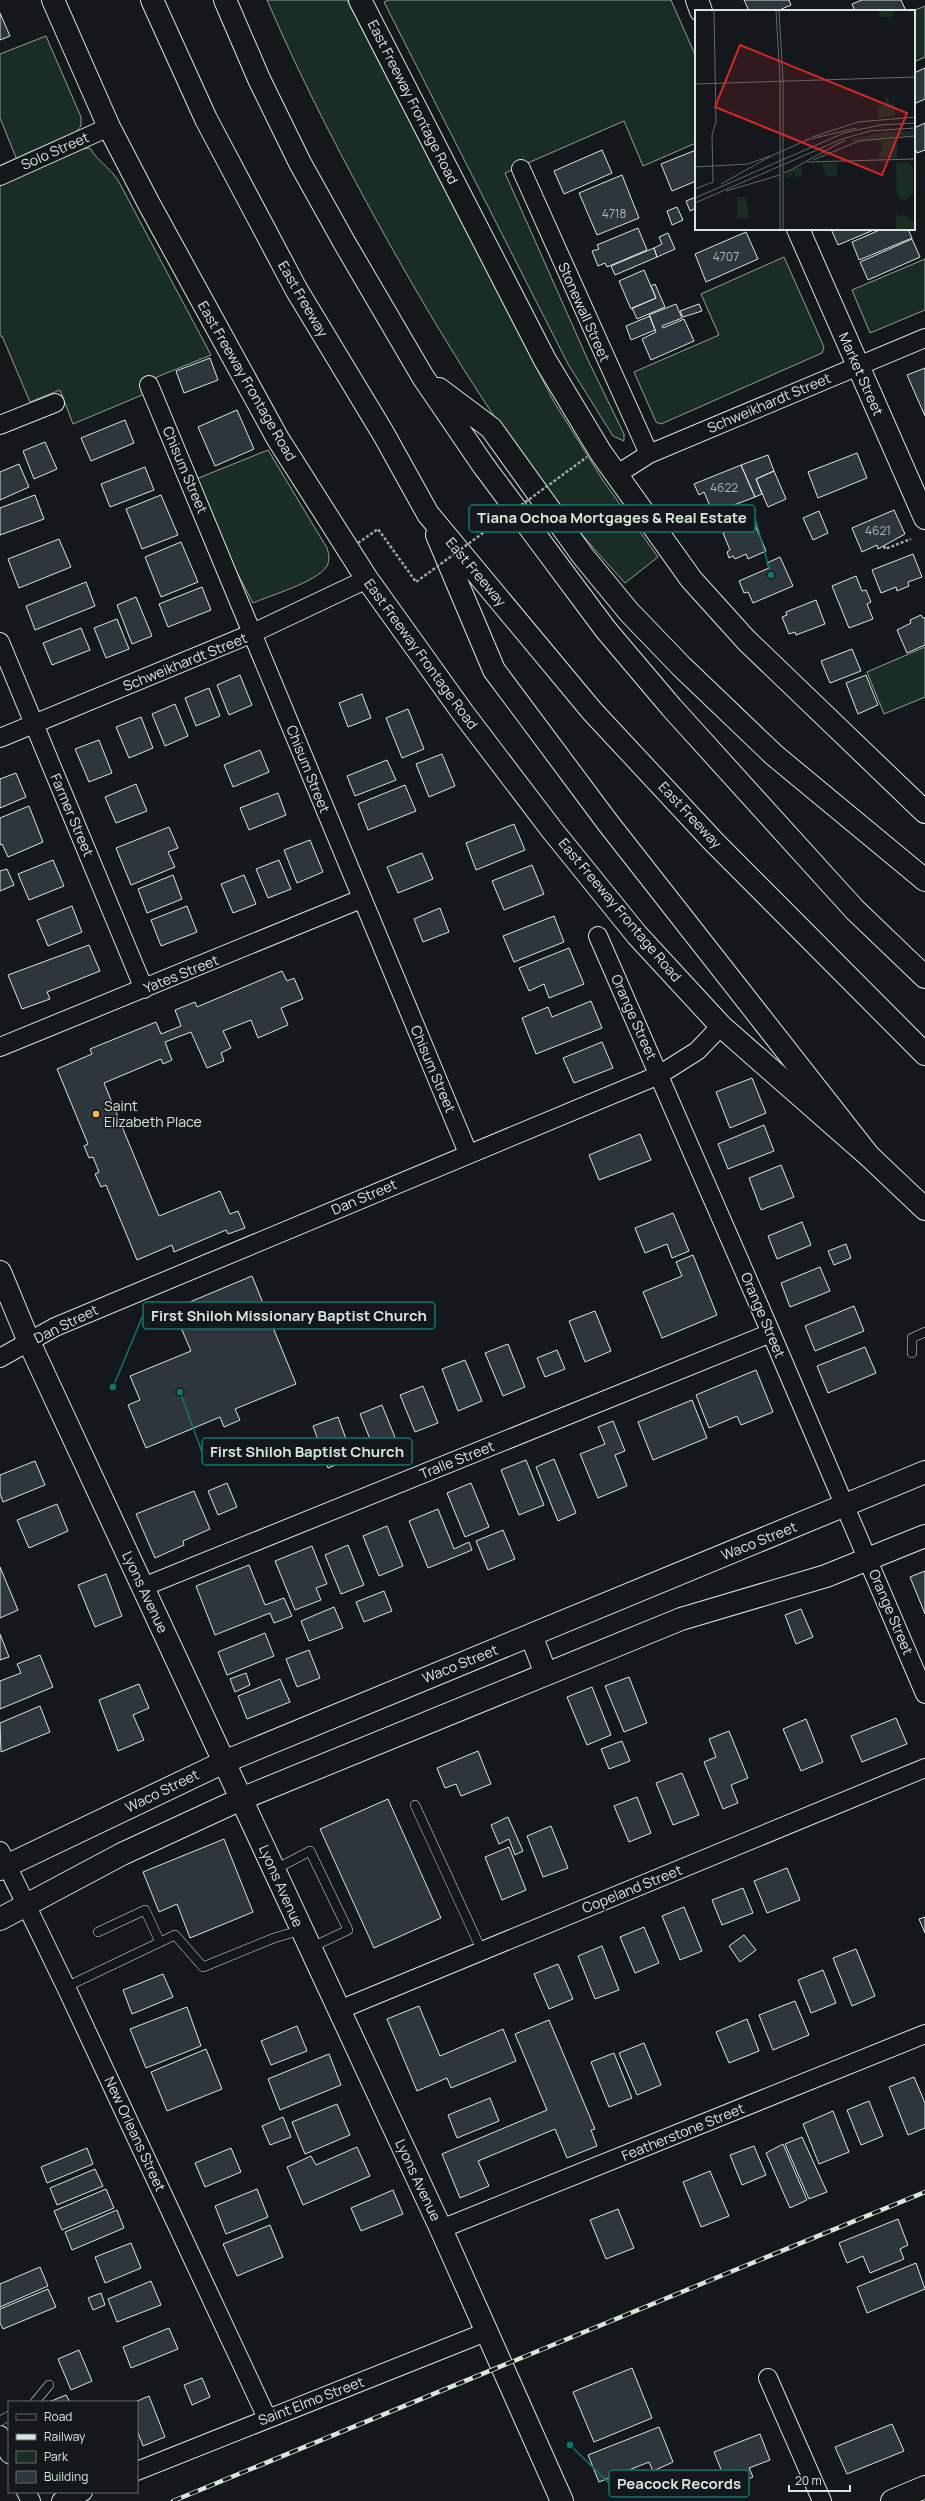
<svg xmlns="http://www.w3.org/2000/svg" width="925" height="2501" font-family="Manrope,sans-serif">
  <style>
    .green { fill: #1a2d24; stroke: #939e99 }
    .building { fill: #2c363c; stroke: #d8e6dc }
    .lines { fill: none; stroke-linecap: round; stroke-linejoin: round }
    .lane-casing { stroke: #d8e6dc; stroke-width: 10 }
    .street-casing { stroke: #d8e6dc; stroke-width: 20 }
    .secondary-casing { stroke: #d8e6dc; stroke-width: 24 }
    .highway-casing { stroke: #d8e6dc; stroke-width: 24 }
    .path { stroke: #9da8a2; stroke-width: 2.5; stroke-dasharray: 3 2; stroke-linecap: butt }
    .lane { stroke: #14181c; stroke-width: 9 }
    .street { stroke: #14181c; stroke-width: 18 }
    .secondary { stroke: #14181c; stroke-width: 22 }
    .highway { stroke: #14181c; stroke-width: 22 }
    .rail-casing { stroke: #d8e6dc; stroke-width: 4.5 }
    .rail { stroke: #14181c; stroke-width: 3; stroke-dasharray: 9; stroke-linecap: butt }
    .path-bridge { stroke: #9da8a2; stroke-width: 2.5; stroke-dasharray: 3 2; stroke-linecap: butt }
    .poi-dot { fill: #ffb74d; stroke: #14181c; stroke-width: 1.5 }
    .labels { text-anchor: middle; stroke-width: 3; stroke-linejoin: round; paint-order: stroke }
    .number-label { font-size: 12px; fill: #adbab4 }
    .street-label { font-size: 14px; fill: #d8e6dc; stroke: #14181c }
    .poi-label { font-size: 14px; fill: #d8e6dc; stroke: #14181c; text-anchor: start }
    .inset-road { fill: none; stroke: #626a69; stroke-width: 1 }
    .view { fill: #d62828; fill-opacity: 0.15; stroke: #d62828; stroke-width: 2 }
    .inset-edge { fill: none; stroke: #d8e6dc; stroke-width: 2 }
    .leader { fill: none; stroke: #0f766e; stroke-width: 1.5 }
    .callout-dot { fill: #0f766e; stroke: #14181c; stroke-width: 1.5 }
    .callout { fill: #14181c; stroke: #0f766e; stroke-width: 1.5 }
    .callout-label { font-size: 15px; text-anchor: middle; font-weight: bold; fill: #d8e6dc }
  </style>
  <rect width="100%" height="100%" fill="#14181c"/>
  <path class="green" d="M267 0H347L554 402 604 482 658 557 625 583C605 561 585 539 566 515 499 431 442 337 389 243 345 164 303 84 267 0Z
    M388 0H671L696 57V143L643 166 624 121 505 173 587 358 624 434V441L613 436 568 364 384 2Z
    M925 6V57L914 62 913 11Z
    M46 36 81 117V126L76 132 17 160 0 118V54Z
    M90 148C97 161 110 167 119 182L211 355 147 381 142 395 73 424 60 390 30 402 2 336H0V185L83 149Z
    M784 257 824 347 822 353 661 424 656 422 634 372 719 335 701 294Z
    M925 259V310L870 333 852 290Z
    M268 450 327 548C329 554 330 560 327 566 317 582 271 595 253 603L222 544 196 479Z
    M925 647V697L884 714 867 672Z"/>
  <path class="building" d="M744 0H789L791 5 777 11H749Z
    M862 0H901L906 11H855L852 4Z
    M0 13 10 36 0 40Z
    M925 68V99L914 104V73Z
    M925 123V150L917 153 914 146V128Z
    M602 150 612 173 564 194 554 171Z
    M696 150V181L672 191 661 164Z
    M622 175 639 218 597 235 579 193Z
    M696 197V208L690 211 686 201Z
    M677 207 683 220 672 225 667 211Z
    M638 228 647 250 607 267 605 263 598 266 592 251 599 249 597 245Z
    M831 229H876L838 245Z
    M882 229H908L912 238 859 260 852 242Z
    M746 232 758 259 706 282 695 254Z
    M668 233 675 249 657 257 654 248 662 244 659 237Z
    M912 239 920 257 868 280 860 262Z
    M654 248 657 257 615 275 611 266Z
    M644 270 656 298 631 309 619 281Z
    M655 284 665 307 637 319 632 308 656 298 651 286Z
    M676 304 682 318 662 326 663 328 684 319 694 341 651 360 642 339 656 332 649 315Z
    M699 304 702 311 683 317 680 311Z
    M650 316 655 330 631 340 626 326Z
    M210 358 218 380 184 393 176 371Z
    M925 368V416L907 375Z
    M237 410 254 449 215 466 198 427Z
    M125 420 134 443 91 461 81 438Z
    M45 442 57 469 34 479 23 451Z
    M857 453 867 478 818 498 808 472Z
    M768 455 774 471 756 479 762 494 755 497 741 465Z
    M19 464 29 487 0 500V472Z
    M741 465 755 497 713 513 704 492 699 495 694 484Z
    M145 467 154 490 110 507 101 484Z
    M774 471 786 499 768 507 756 479Z
    M35 495 44 519 0 535V508Z
    M161 495 178 535 142 549 126 509Z
    M894 510 905 534 878 549 877 545 862 552 852 528Z
    M819 511 828 533 813 540 803 518Z
    M753 520 766 551 748 559 746 554 735 559 733 556 729 558 727 552 730 550 723 533Z
    M59 539 71 567 19 588 8 559Z
    M181 542 198 582 161 597 145 557Z
    M913 554 922 577 908 582 909 586 897 591 896 587 881 593 872 570Z
    M780 557 793 586 753 603 748 592 744 593 739 581 769 568 767 563Z
    M856 576 862 591 866 590 871 602 867 604 873 619 849 628 832 586Z
    M86 582 95 606 35 630 26 606Z
    M202 587 211 610 168 627 159 604Z
    M136 597 152 636 132 644 117 605Z
    M816 600 825 624 796 635 795 632 789 634 782 617 787 615 786 612Z
    M921 615 923 618H925V645L907 653 897 630 911 623 910 620Z
    M117 619 129 649 106 658 94 628Z
    M81 628 90 650 52 665 43 643Z
    M852 649 861 671 830 683 821 661Z
    M240 675 252 705 229 715 217 685Z
    M866 675 878 705 858 714 846 683Z
    M209 688 220 716 196 726 185 698Z
    M362 694 371 718 348 727 339 703Z
    M175 704 188 736 165 746 152 714Z
    M408 709 424 749 402 758 386 718Z
    M141 717 153 748 129 758 116 727Z
    M99 740 112 773 89 782 75 749Z
    M260 750 269 772 233 787 224 765Z
    M442 754 455 786 429 797 416 764Z
    M387 760 396 780 355 796 347 776Z
    M16 773 26 797 0 808V779Z
    M136 784 147 811 116 823 105 797Z
    M405 785 416 811 368 830 358 804Z
    M278 793 286 815 249 830 240 808Z
    M29 806 43 842 8 857 2 844 0 845V818Z
    M514 824 525 850 476 870 466 843Z
    M169 827 178 848 168 852 175 867 131 885 116 848Z
    M310 840 323 872 297 883 284 850Z
    M422 853 433 879 398 893 387 867Z
    M53 860 64 886 29 900 18 874Z
    M279 860 291 889 268 898 256 869Z
    M532 865 544 894 504 910 492 881Z
    M7 869 14 885 0 891V871Z
    M173 875 182 899 147 913 138 889Z
    M244 875 256 904 233 913 221 884Z
    M72 906 82 932 48 946 37 920Z
    M187 906 197 932 161 946 151 920Z
    M440 908 449 932 423 942 414 919Z
    M554 916 564 942 514 962 503 936Z
    M89 945 100 971 47 992 50 999 22 1009 8 975Z
    M569 948 584 984 549 998 544 984 529 991 519 968Z
    M282 971 287 981 294 978 303 999 281 1008 288 1025 258 1038 251 1020 223 1031 231 1048 221 1053 224 1061 207 1068 191 1032 165 1042 172 1060 163 1064 161 1059 104 1083 159 1216 220 1191 230 1214 238 1211 245 1228 228 1234 226 1230 174 1252 172 1245 137 1260 106 1185 101 1187 95 1174 99 1172 93 1157 89 1158 84 1146 88 1144 57 1069 92 1054 90 1049 156 1022 161 1034 181 1026 175 1010 195 1002 197 1007Z
    M591 1001 602 1028 536 1054 522 1018 548 1007 552 1017Z
    M602 1042 613 1068 574 1083 563 1058Z
    M752 1078 766 1113 730 1128 716 1092Z
    M764 1125 774 1151 728 1169 718 1144Z
    M640 1134 651 1160 599 1180 589 1155Z
    M781 1165 794 1197 761 1210 749 1178Z
    M673 1213 689 1251 672 1258 667 1244 645 1253 635 1228Z
    M802 1222 811 1245 777 1259 768 1236Z
    M846 1244 851 1258 834 1265 828 1251Z
    M693 1255 717 1315 662 1338 643 1292 682 1276 676 1262Z
    M820 1267 830 1291 790 1307 781 1283Z
    M252 1276 296 1384 235 1409 240 1420 224 1427 220 1417 146 1448 128 1405 140 1400 130 1376 191 1351 173 1309Z
    M854 1306 864 1331 815 1351 805 1326Z
    M595 1311 611 1351 585 1362 569 1321Z
    M508 1344 525 1387 503 1396 485 1353Z
    M865 1347 876 1373 828 1393 817 1366Z
    M557 1350 565 1369 545 1377 537 1358Z
    M465 1360 482 1401 458 1411 442 1369Z
    M756 1370 773 1412 741 1425 737 1416 709 1428 696 1395Z
    M423 1386 438 1423 415 1432 400 1395Z
    M692 1400 707 1438 653 1460 638 1422Z
    M382 1405 396 1440 374 1449 360 1414Z
    M338 1417 353 1458 328 1468 313 1426Z
    M613 1421 625 1451 615 1455 627 1486 598 1498 580 1454 605 1444 598 1427Z
    M554 1459 576 1513 558 1521 536 1467Z
    M526 1460 544 1505 519 1515 501 1470Z
    M35 1461 45 1485 3 1502 0 1494V1475Z
    M227 1483 237 1507 218 1515 208 1491Z
    M471 1483 489 1527 465 1537 447 1493Z
    M194 1491 210 1529 183 1541 184 1545 155 1558 136 1514Z
    M57 1504 68 1531 29 1548 17 1520Z
    M438 1509 454 1549 469 1542 472 1550 428 1568 409 1521Z
    M387 1526 403 1566 379 1576 363 1536Z
    M503 1530 515 1559 488 1570 476 1541Z
    M348 1545 364 1585 341 1594 325 1555Z
    M312 1546 327 1584 316 1588 321 1600 295 1610 275 1561Z
    M249 1565 265 1605 284 1598 292 1616 274 1623 270 1613 215 1635 196 1586Z
    M0 1567 18 1610 0 1618Z
    M925 1571V1614L910 1577Z
    M106 1574 122 1616 95 1627 78 1585Z
    M384 1591 392 1611 364 1622 356 1602Z
    M334 1607 343 1628 309 1641 301 1621Z
    M801 1609 813 1637 796 1644 785 1615Z
    M265 1633 274 1656 227 1675 218 1652Z
    M0 1634 9 1657 0 1660Z
    M309 1650 320 1678 297 1687 286 1659Z
    M40 1655 53 1687 0 1709V1681L21 1673 17 1664Z
    M246 1673 250 1685 235 1692 230 1679Z
    M629 1677 647 1723 624 1732 605 1686Z
    M280 1679 290 1702 247 1719 238 1696Z
    M139 1684 149 1708 133 1715 144 1740 118 1751 99 1700Z
    M592 1687 611 1735 587 1745 567 1697Z
    M40 1706 50 1732 1 1752 0 1723Z
    M896 1718 907 1744 862 1762 851 1736Z
    M806 1719 823 1762 801 1771 783 1729Z
    M729 1731 748 1778 731 1785 738 1803 723 1809 704 1762 716 1757 709 1739Z
    M622 1741 630 1761 609 1769 601 1749Z
    M478 1751 491 1784 461 1796 456 1784 445 1788 437 1768Z
    M682 1773 699 1815 673 1825 656 1783Z
    M637 1797 651 1833 629 1842 614 1806Z
    M388 1799 441 1918 374 1948 320 1829Z
    M508 1817 523 1851 515 1855 509 1839 499 1844 491 1825Z
    M551 1826 568 1868 543 1877 527 1836Z
    M224 1839 253 1912 190 1938 177 1904 159 1912 143 1872Z
    M509 1847 526 1890 502 1900 485 1857Z
    M787 1868 800 1900 767 1913 754 1881Z
    M743 1888 753 1913 722 1925 712 1900Z
    M684 1907 702 1951 680 1960 662 1916Z
    M925 1917V1933L919 1919Z
    M644 1927 659 1963 635 1973 620 1937Z
    M744 1935 756 1950 740 1962 729 1946Z
    M602 1946 619 1990 595 1999 578 1956Z
    M856 1949 875 1996 852 2006 833 1958Z
    M558 1964 573 1999 549 2009 534 1974Z
    M823 1970 836 2003 811 2013 798 1980Z
    M163 1974 173 1997 132 2014 123 1990Z
    M795 2001 809 2035 773 2050 759 2015Z
    M419 2006 440 2056 503 2029 516 2061 451 2088 447 2078 417 2091 387 2019Z
    M187 2007 201 2046 146 2068 130 2029Z
    M747 2019 759 2051 729 2063 716 2032Z
    M549 2020 595 2129 591 2130 597 2146 567 2158 555 2129 478 2161 489 2186 460 2198 442 2154 547 2110 515 2034Z
    M297 2026 307 2051 271 2065 261 2041Z
    M644 2043 661 2085 637 2095 619 2053Z
    M206 2049 222 2089 167 2111 151 2072Z
    M614 2053 632 2098 609 2107 591 2062Z
    M329 2054 341 2085 280 2110 268 2079Z
    M914 2077 925 2103V2128L908 2135 889 2087Z
    M490 2098 499 2121 457 2138 448 2115Z
    M869 2101 883 2136 861 2145 847 2110Z
    M337 2104 350 2135 305 2154 292 2122Z
    M833 2111 849 2152 819 2164 803 2124Z
    M283 2117 291 2137 270 2145 262 2126Z
    M802 2137 827 2192 809 2199 785 2144Z
    M783 2144 807 2200 790 2208 766 2153Z
    M754 2146 766 2175 742 2185 730 2155Z
    M357 2147 370 2176 303 2205 287 2167 311 2156 316 2165Z
    M87 2148 93 2164 47 2183 41 2167Z
    M231 2148 241 2172 205 2187 195 2163Z
    M95 2169 103 2186 57 2205 50 2188Z
    M710 2171 729 2216 701 2227 683 2182Z
    M106 2189 114 2208 62 2230 54 2211Z
    M257 2189 268 2217 226 2234 215 2206Z
    M393 2190 403 2214 361 2231 351 2208Z
    M618 2209 634 2248 606 2259 590 2220Z
    M117 2210 124 2228 72 2250 65 2232Z
    M898 2219 908 2245 900 2249 904 2259 870 2273 863 2256 847 2263 839 2243Z
    M270 2225 283 2257 237 2276 223 2244Z
    M131 2243 141 2268 105 2283 95 2257Z
    M916 2263 925 2289 867 2313 857 2287Z
    M40 2267 48 2286 0 2307V2284Z
    M151 2281 161 2305 117 2322 108 2299Z
    M48 2289 56 2307 3 2329 0 2323V2309Z
    M101 2293 105 2305 93 2310 88 2298Z
    M169 2328 178 2349 131 2368 123 2347Z
    M79 2350 92 2381 71 2390 58 2359Z
    M632 2368 652 2418 594 2442 573 2392Z
    M202 2378 210 2397 192 2405 184 2385Z
    M66 2395 70 2402H49Z
    M149 2396 165 2437 143 2446 137 2430V2402H135Z
    M892 2424 904 2451 847 2474 835 2447Z
    M659 2427 673 2462 653 2471 649 2462 599 2482 588 2455Z
    M760 2434 770 2460 749 2468 753 2477 728 2487 714 2452Z"/>
  <g class="lines">
    <g class="lane-casing">
      <path id="lane" d="M912 1353V1338L925 1332
        M415 1805 481 1949
        M274 1870 310 1851 348 1930 310 1948
        M98 1932 145 1910 160 1942
        M66 1987 175 1935 203 1967 274 1938 301 1930
        M35 2402 49 2385
        M0 2421 9 2416"/>
    </g>
    <g class="street-casing">
      <path id="street" d="M521 169 649 454
        M0 176 109 127
        M149 385 468 1153
        M0 425 55 403
        M616 475 649 454 925 338
        M0 642 144 989
        M0 738 253 633 367 579
        M598 936 771 1333 925 1694
        M0 1047 361 899
        M0 1358 55 1327 659 1075 697 1051 721 1026
        M143 1587 771 1333
        M0 1851 66 1987 267 2418
        M339 2010 925 1768
        M441 2229 925 2034
        M768 2378 822 2501
        M0 2435 9 2454
        M137 2471 486 2332
        M26 2492 31 2501
        M61 2501 83 2492"/>
    </g>
    <g class="secondary-casing">
      <path id="secondary" d="M53 0 109 127 149 204 278 439 367 579 463 713 552 830 637 935 721 1026 869 1156 925 1209
        M360 0 545 360 601 453 691 579 746 640 925 812
        M697 0 701 11
        M798 229 925 518
        M0 1272 29 1342 441 2229 562 2501
        M531 1635 546 1674
        M0 1869 224 1762 925 1472
        M0 1919 122 1854 241 1799 681 1619 826 1576 925 1536
        M892 2501 925 2487"/>
    </g>
    <g class="highway-casing">
      <path id="highway" d="M152 0 206 119 296 289 383 433 428 514 592 711 713 841 925 1054
        M225 0 259 79 300 163 344 242 423 377 483 465 606 630 672 708 855 910 925 977
        M439 389 491 428 583 556 629 612 681 666 774 755 925 880
        M437 535 494 670 608 823 869 1156"/>
    </g>
    <path class="path" d="M884 546 885 549 911 539"/>
    <use href="#lane" class="lane"/>
    <use href="#street" class="street"/>
    <use href="#secondary" class="secondary"/>
    <use href="#highway" class="highway"/>
    <g class="rail-casing">
      <path id="rail" d="M173 2501 925 2192"/>
    </g>
    <use href="#rail" class="rail"/>
    <path class="path-bridge" d="M358 543 378 529 416 582 587 457"/>
  </g>
  <circle class="poi-dot" cx="96" cy="1114" r="4"/>
  <g class="labels">
    <g class="number-label">
      <text x="614" y="218">4718</text>
      <text x="726" y="261">4707</text>
      <text x="724" y="492">4622</text>
      <text x="878" y="535">4621</text>
    </g>
    <g class="street-label">
      <text transform="translate(413 102) rotate(63)" y="5">East Freeway Frontage Road</text>
      <text transform="translate(55 151) rotate(-24)" y="5">Solo Street</text>
      <text transform="translate(303 299) rotate(60)" y="5">East Freeway</text>
      <text transform="translate(584 312) rotate(66)" y="5">Stonewall Street</text>
      <text transform="translate(861 374) rotate(66)" y="5">Market Street</text>
      <text transform="translate(247 381) rotate(60)" y="5">East Freeway Frontage Road</text>
      <text transform="translate(769 403) rotate(-23)" y="5">Schweikhardt Street</text>
      <text transform="translate(185 470) rotate(67)" y="5">Chisum Street</text>
      <text transform="translate(476 572) rotate(50)" y="5">East Freeway</text>
      <text transform="translate(421 654) rotate(54)" y="5">East Freeway Frontage Road</text>
      <text transform="translate(185 662) rotate(-22)" y="5">Schweikhardt Street</text>
      <text transform="translate(308 769) rotate(68)" y="5">Chisum Street</text>
      <text transform="translate(72 815) rotate(67)" y="5">Farmer Street</text>
      <text transform="translate(690 815) rotate(47)" y="5">East Freeway</text>
      <text transform="translate(620 910) rotate(50)" y="5">East Freeway Frontage Road</text>
      <text transform="translate(181 974) rotate(-22)" y="5">Yates Street</text>
      <text transform="translate(634 1017) rotate(66)" y="5">Orange Street</text>
      <text transform="translate(433 1069) rotate(67)" y="5">Chisum Street</text>
      <text transform="translate(364 1197) rotate(-23)" y="5">Dan Street</text>
      <text transform="translate(763 1315) rotate(67)" y="5">Orange Street</text>
      <text transform="translate(66 1324) rotate(-26)" y="5">Dan Street</text>
      <text transform="translate(457 1460) rotate(-22)" y="5">Tralle Street</text>
      <text transform="translate(759 1541) rotate(-22)" y="5">Waco Street</text>
      <text transform="translate(145 1592) rotate(65)" y="5">Lyons Avenue</text>
      <text transform="translate(891 1612) rotate(67)" y="5">Orange Street</text>
      <text transform="translate(460 1664) rotate(-22)" y="5">Waco Street</text>
      <text transform="translate(162 1791) rotate(-26)" y="5">Waco Street</text>
      <text transform="translate(281 1886) rotate(66)" y="5">Lyons Avenue</text>
      <text transform="translate(632 1889) rotate(-22)" y="5">Copeland Street</text>
      <text transform="translate(683 2132) rotate(-22)" y="5">Featherstone Street</text>
      <text transform="translate(135 2134) rotate(65)" y="5">New Orleans Street</text>
      <text transform="translate(418 2180) rotate(65)" y="5">Lyons Avenue</text>
      <text transform="translate(311 2401) rotate(-21)" y="5">Saint Elmo Street</text>
    </g>
    <g class="poi-label">
      <text x="104" y="1111">Saint<tspan x="104" dy="16">Elizabeth Place</tspan></text>
    </g>
  </g>
  <g transform="translate(695 10)">
    <rect width="220" height="220" fill="#14181c"/>
    <path d="M184 0H198V7H184ZM190 87H193L194 94H199L200 105 183 108 182 96 190 94ZM220 121V125L157 132 156 129 191 122ZM202 129V148H184V142L187 141V132L166 133ZM207 152 214 153 218 158V183L211 190 205 189 202 183 201 154ZM127 153H142V166H131ZM106 156 107 167H99V161L96 167H91L92 163ZM42 187H51L54 208H42ZM201 202 204 207 209 205 220 212V220H201Z" fill="#1a2d24"/>
    <path class="inset-road" d="M81 0 85 70V220M84 0 88 70V220M0 74 220 67M117 127 163 112 220 107M111 130 162 118M76 146 112 130M118 150 164 131 220 126M112 152 220 149M0 157 53 154 75 146M99 158 150 130M89 163 100 158M26 174 76 146M0 179 18 172 17 125 21 112 19 0M31 181 85 165M0 188 149 123 185 115 220 113M0 193 147 129 175 121 220 118"/>
    <path class="view" d="M45 35 212 103 187 165 20 97Z"/>
    <rect width="220" height="220" class="inset-edge"/>
  </g>
  <path class="leader" d="M771 575L755 518M113 1387L143 1315M180 1392L202 1452M570 2445L609 2483"/>
  <g class="callout-dot">
    <circle cx="771" cy="575" r="4"/>
    <circle cx="113" cy="1387" r="4"/>
    <circle cx="180" cy="1392" r="4"/>
    <circle cx="570" cy="2445" r="4"/>
  </g>
  <g class="callout">
    <rect x="469" y="505" width="286" height="27" rx="4"/>
    <rect x="143" y="1302" width="292" height="27" rx="4"/>
    <rect x="202" y="1438" width="210" height="27" rx="4"/>
    <rect x="609" y="2470" width="140" height="27" rx="4"/>
  </g>
  <g class="callout-label">
    <text x="612" y="523">Tiana Ochoa Mortgages &amp; Real Estate</text>
    <text x="289" y="1321">First Shiloh Missionary Baptist Church</text>
    <text x="307" y="1457">First Shiloh Baptist Church</text>
    <text x="679" y="2489">Peacock Records</text>
  </g>
  <rect x="8" y="2401" width="130" height="92" fill="#14181c" stroke="#626a69"/>
  <rect x="16" y="2414" width="20" height="6" fill="#14181c" stroke="#626a69"/>
  <text x="44" y="2421" font-size="12" fill="#d8e6dc">Road</text>
  <rect x="16" y="2434" width="20" height="6" fill="#d8e6dc" stroke="#626a69"/>
  <text x="44" y="2441" font-size="12" fill="#d8e6dc">Railway</text>
  <rect x="16" y="2451" width="20" height="12" fill="#1a2d24" stroke="#626a69"/>
  <text x="44" y="2461" font-size="12" fill="#d8e6dc">Park</text>
  <rect x="16" y="2471" width="20" height="12" fill="#2c363c" stroke="#626a69"/>
  <text x="44" y="2481" font-size="12" fill="#d8e6dc">Building</text>
  <path d="M789 2485v6h61v-6" fill="none" stroke="#d8e6dc" stroke-width="2"/>
  <text x="795" y="2485" font-size="12" fill="#d8e6dc" stroke="#14181c" stroke-width="3" paint-order="stroke">20 m</text>
</svg>
